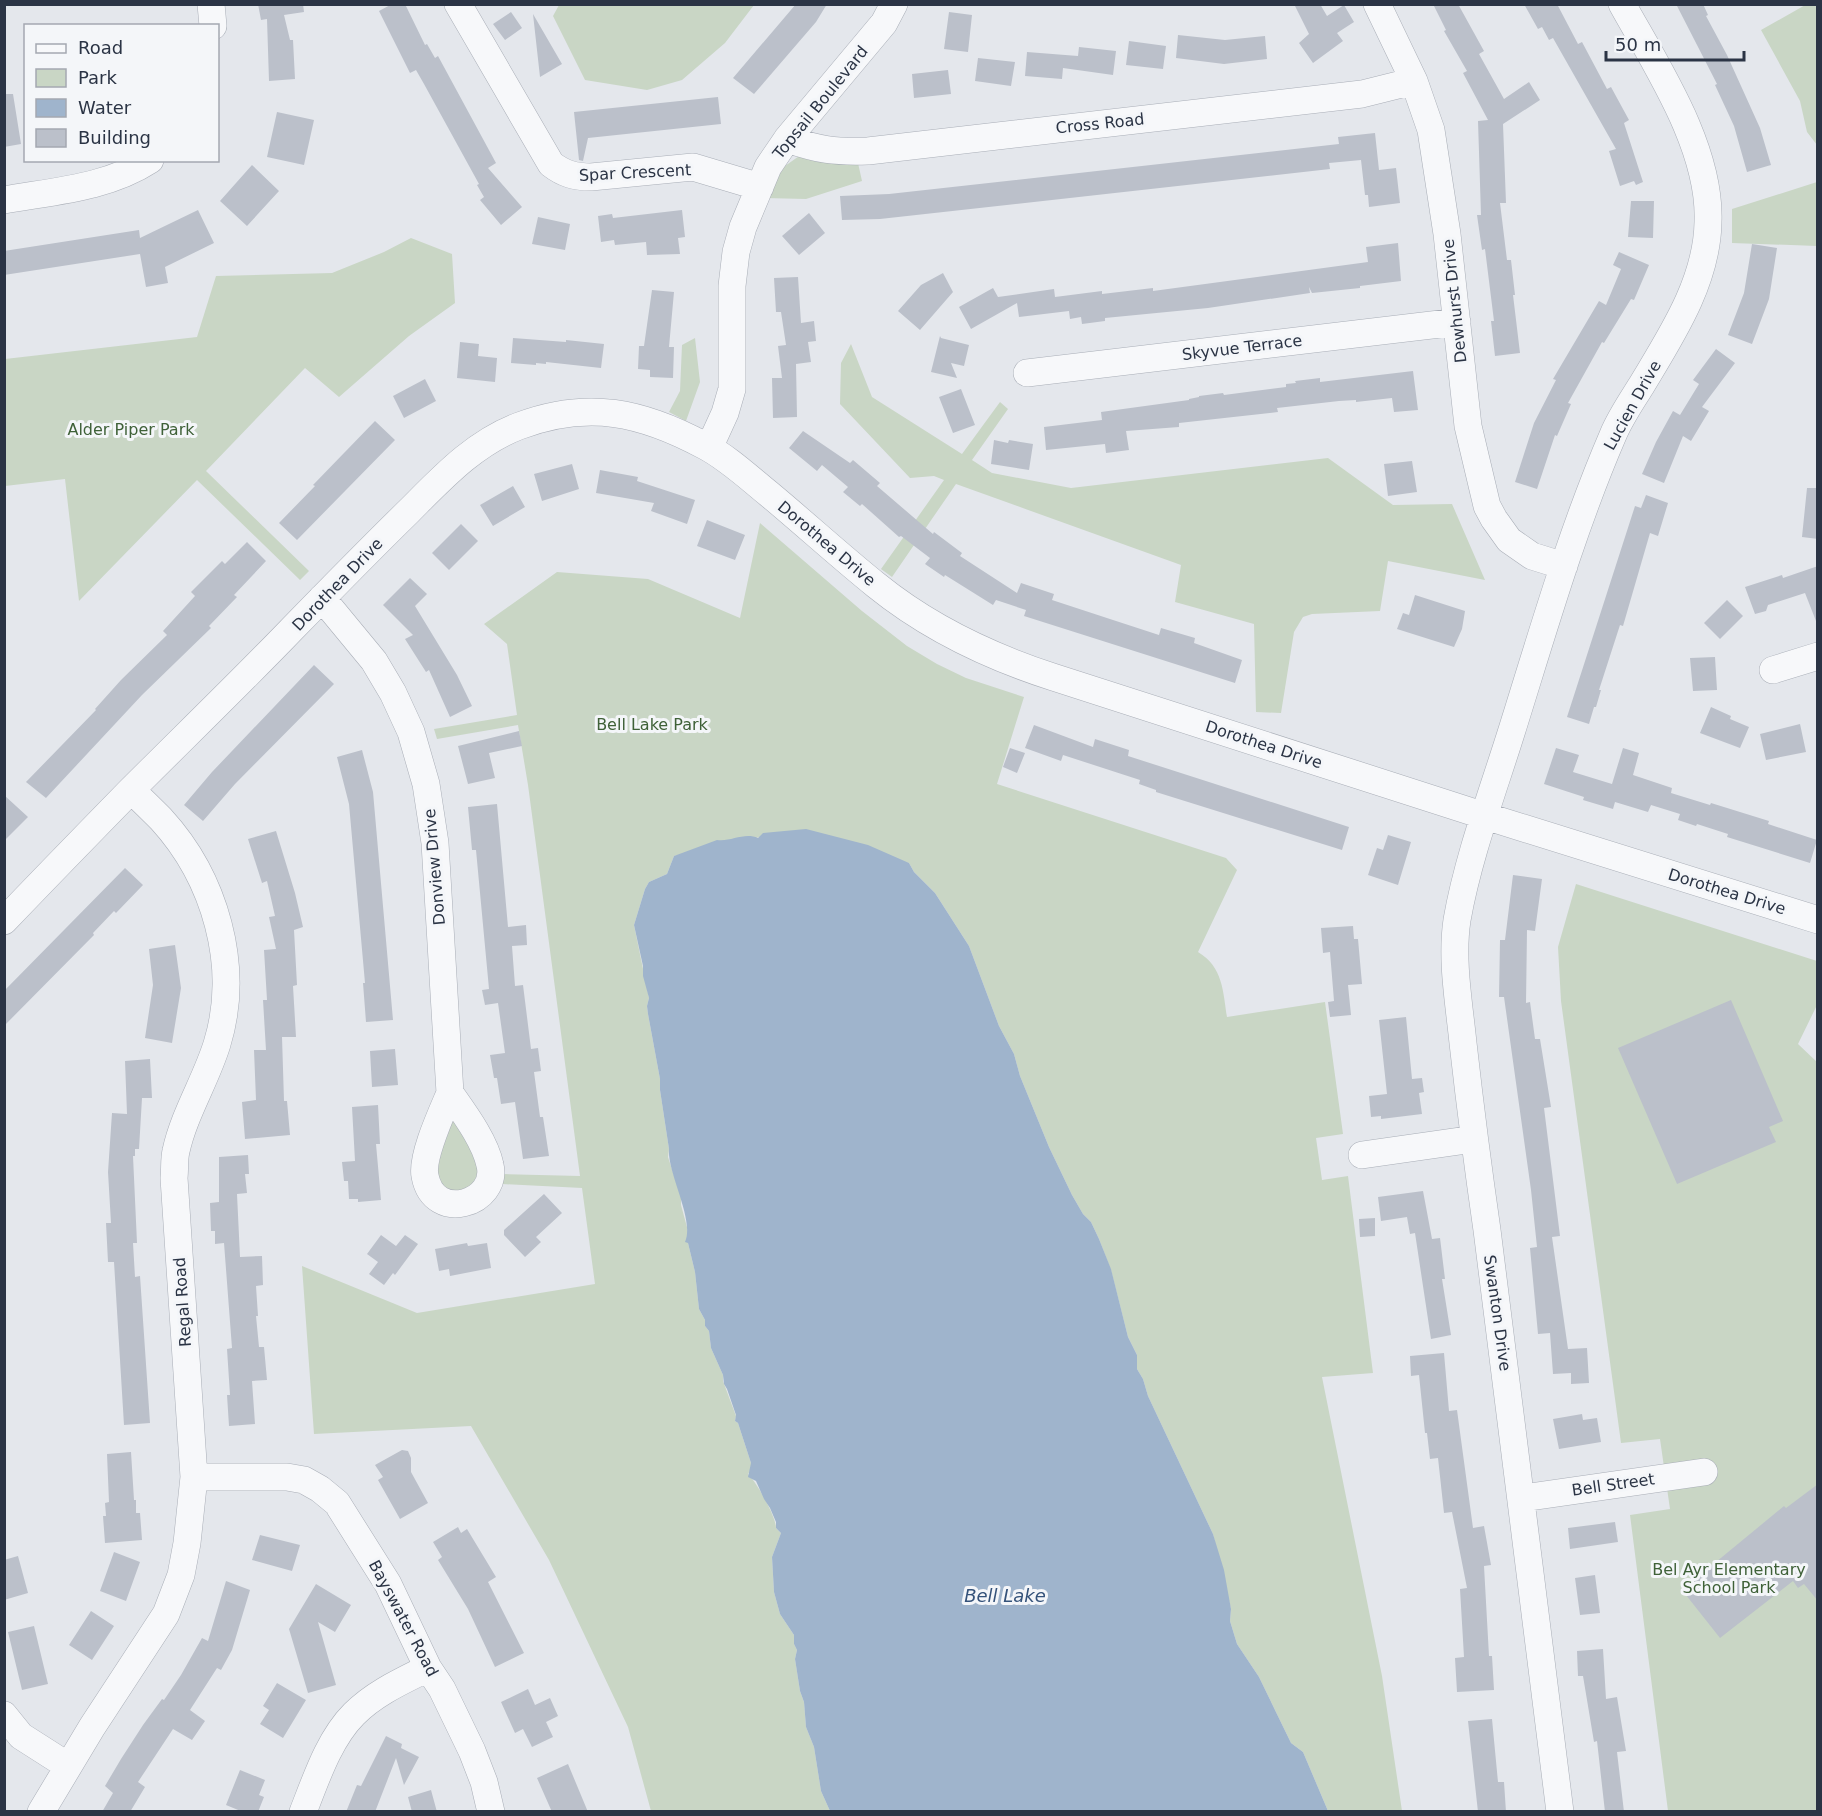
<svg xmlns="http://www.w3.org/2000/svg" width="1822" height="1816" font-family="'DejaVu Sans',sans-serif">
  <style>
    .green { fill: #c9d6c5 }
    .water { fill: #9fb4cc }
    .building { fill: #bbc0ca }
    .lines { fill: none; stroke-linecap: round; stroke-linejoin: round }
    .minor-casing { stroke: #a9aeb7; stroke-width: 28 }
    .minor { stroke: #f7f8fa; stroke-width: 27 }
    .labels { text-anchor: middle; stroke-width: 6; stroke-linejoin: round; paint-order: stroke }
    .street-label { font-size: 16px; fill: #2b3445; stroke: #f4f6f9 }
    .park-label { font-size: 16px; fill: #3f6138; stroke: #f4f6f9 }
    .water-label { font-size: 18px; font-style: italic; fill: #34527a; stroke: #f4f6f9 }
  </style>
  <rect width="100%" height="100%" fill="#e4e7ec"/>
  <path class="green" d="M1807 4 1817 5V145L1807 132 1800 101 1761 30Z
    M559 5V4L754 5 725 43 682 80 647 90 585 80 553 16Z
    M802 154 858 163 862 181 806 199 764 198 785 166Z
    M1817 182V246L1732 243V209Z
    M411 238 452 254 455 303 409 336 339 397 305 368 206 471 309 571 300 580 197 480 79 601 65 479 5 486V359L197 337 216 276 332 273 384 252Z
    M695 338 700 382 686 421 669 412 680 391 682 345Z
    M851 344 872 397 962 454 1000 402 1008 409 972 460 992 473 1071 488 1328 458 1393 505 1452 504 1485 580 1388 561 1380 611 1312 614 1303 617 1294 632 1281 713 1256 712 1254 624 1175 602 1181 565 956 484 892 577 881 569 944 480 934 476 910 478 840 404 841 363Z
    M760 523 862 611 907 646 937 664 966 678 1024 697 997 784 1226 858 1237 870 1198 952C1223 967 1223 991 1227 1017L1325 1002 1343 1134 1316 1138 1322 1180 1348 1176 1373 1373 1322 1377 1382 1676 1402 1811H1328L1303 1752 1291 1743 1259 1677 1237 1644 1230 1621 1231 1609 1213 1534 1148 1396 1143 1379 1137 1369V1355L1128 1337 1111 1270 1099 1239 1091 1222 1083 1214 1072 1195 1049 1147 1020 1076 1014 1054 999 1026 969 946 935 893 914 872 909 863 760 837 674 856 667 874 649 882 645 889 634 925 649 998 647 1006 648 1014 660 1079V1090L669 1149 668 1157 681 1197V1205L688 1231V1243L695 1272 699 1309 705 1320V1326L709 1331 711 1348 723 1375V1381L736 1416 735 1421 738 1423 751 1463V1469L748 1474C757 1483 776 1516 776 1528L781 1533 772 1557 774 1592 780 1614 794 1635V1644L797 1650 795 1659 800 1691 804 1702 806 1727 814 1747 821 1791 830 1811H651L628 1727 549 1560 471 1426 314 1434 302 1266 417 1313 595 1284 582 1188 502 1184 503 1174 580 1176 528 785 518 725 437 739 434 729 517 715 507 644 484 624 557 572 648 579 740 618Z
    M1576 884 1817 961V1005L1798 1044 1818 1063 1816 1811H1668L1630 1515 1670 1509 1660 1439 1621 1443 1561 1001 1558 947Z
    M455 1115 477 1160 479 1172 473 1191H445L437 1174 441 1152Z"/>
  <path class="water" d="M806 829 868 845 909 863 914 872 935 893 969 946 999 1026 1014 1054 1020 1076 1049 1147 1072 1195 1083 1214 1091 1222 1099 1239 1111 1269 1128 1337 1137 1355V1369L1143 1379 1148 1396 1213 1534 1224 1570 1231 1609 1230 1621 1237 1644 1259 1677 1291 1743 1303 1752 1328 1811H830L821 1791 814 1747 806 1727 804 1702 800 1691 795 1659 797 1650 794 1644V1635L780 1614 774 1592 772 1557 781 1533 776 1528V1522L770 1508 764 1499 756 1481 748 1477 751 1463 738 1423 735 1421 736 1415 727 1389 724 1384 723 1375 711 1348 709 1331 705 1326V1320L699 1309 695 1272 688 1243 685 1242C695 1220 667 1173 669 1149L660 1090V1079L648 1014 647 1006 649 998 643 976V966L634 925 645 889 649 882 667 874 674 856 717 840C731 842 744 832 758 838L763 833Z"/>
  <path class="building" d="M258 4H303L304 12 284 15 290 40H293L295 79 269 81 267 19 261 20Z
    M392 4H405L425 45 427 44 435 58 438 56 496 163 488 168 522 207 501 225 480 200 484 197 477 185 479 184 424 84 416 70 410 73 379 11Z
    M796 4H827L816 22 754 94 733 78Z
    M1294 4H1320L1327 16 1344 5 1354 22 1337 33 1343 41 1313 63 1299 43 1309 34Z
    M1433 4H1458L1484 51 1479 54 1504 99 1529 82 1540 100 1503 124 1506 203H1500L1507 260H1511L1515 295H1513L1520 353 1495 356 1491 321H1494L1485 249 1482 250 1477 215H1481L1478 121 1488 120 1463 73 1467 71 1444 31 1446 30Z
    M1524 4H1557L1578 44 1582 42 1607 89 1611 87 1629 120 1624 123 1643 182 1636 185 1634 181 1620 186 1609 151 1616 149 1553 38 1549 40 1542 27 1538 29Z
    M1676 4H1703L1708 15 1706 16 1727 55 1760 128 1771 165 1747 172 1734 126 1715 85 1717 84Z
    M511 12 522 28 505 40 493 24Z
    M949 12 972 15 968 52 944 49Z
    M533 14 562 64 540 77Z
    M1178 35 1225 40 1265 36 1267 59 1224 64 1176 58Z
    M1129 41 1166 46 1163 69 1126 65Z
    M1079 47 1116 51 1113 75 1063 68 1062 79 1025 76 1027 52 1078 56Z
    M978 58 1015 62 1011 86 975 81Z
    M948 70 951 94 914 98 912 74Z
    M4 94H13L21 144 4 147Z
    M718 97 721 124 588 138 583 161 579 160 574 112Z
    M277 112 314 120 304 165 267 157Z
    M1375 133 1379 170 1396 168 1400 203 1369 207 1368 195H1365L1361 160 1329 163 1330 169 880 219 842 220 840 196 889 194 1339 144 1338 137Z
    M252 165 279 191 247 226 220 201Z
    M1631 201H1654L1653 238 1628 237Z
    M198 210 214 243 165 267 168 283 146 287 140 254 4 275V251L139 230 140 238Z
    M682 210 685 237 678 238 680 254 647 255 646 242 615 245 614 240 601 242 598 216 612 214 613 218Z
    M809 213 825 233 799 255 782 236Z
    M538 217 570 224 565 250 532 244Z
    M1398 243 1401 281 1360 286V288L1312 293 1309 287 1310 293 1208 308 1105 318V321L1082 324 1081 317 1070 319 1069 311 1019 317 1017 303 971 329 959 307 993 288 998 297 1054 289 1055 297 1102 291V294L1153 288V291L1368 262 1366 247Z
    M1752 244 1777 248 1769 299 1752 344 1728 335 1744 293Z
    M1619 252 1649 265 1634 300 1631 299 1604 343 1602 342 1568 403 1571 404 1557 436 1555 435 1537 489 1515 482 1534 423 1556 380 1553 379 1599 301 1606 305 1621 269 1613 265Z
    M943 273 953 292 920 330 898 311 921 285Z
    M798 277 801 323 814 321 816 341 808 342 811 362 796 364 797 417 773 418 772 378H782L778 346 786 345 781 312H776L774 278Z
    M652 290 674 292 669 347H674L673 378 650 377V370L638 369 639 346H644Z
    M940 336 941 338 969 345 964 366 951 363 957 378 931 372Z
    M513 338 566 342V340L604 344 601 368 546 362V364L536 363V365L511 363Z
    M460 342 479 344 478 356 497 358 495 382 457 378Z
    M1716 349 1735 363 1702 407 1709 411 1691 441 1683 436 1664 483 1642 474 1656 442 1673 411 1680 415 1699 384 1693 380Z
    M1413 371 1418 410 1394 412 1392 398 1356 402V400L1339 401 1277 408 1278 412 1179 423V427L1126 431 1129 450 1106 453 1105 444 1046 450 1044 427 1102 420 1101 412 1189 400V399L1199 397V396L1223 393 1224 395 1286 387V384L1296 383 1295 381 1320 378V382Z
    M425 379 436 401 404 418 393 396Z
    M961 389 975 425 953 433 939 397Z
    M375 421 395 440 297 540 279 523 315 486 313 485Z
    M803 431 850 463 853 460 880 483 877 486 933 534 934 532 962 553 960 556 1017 593 1021 583 1054 594 1052 600 1113 620 1159 635 1161 628 1195 638 1194 643 1242 660 1235 683 1024 616 1026 610 996 600 993 605 945 575 944 577 925 564 930 558 901 536 899 537 862 504 860 506 843 492 848 487 822 465 817 471 789 448Z
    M994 440 1008 443 1009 440 1033 444 1029 470 991 464Z
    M1412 461 1417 492 1388 496 1384 464Z
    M572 464 579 489 542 501 534 474Z
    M600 470 638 477 637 481 695 500 687 524 651 511 654 503 596 493Z
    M513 486 525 507 493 526 480 505Z
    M1807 488H1818V539L1802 537Z
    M1646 495 1668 503 1658 536 1650 533 1623 626 1620 625 1599 690H1601L1596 707H1594L1589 724 1567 717 1635 506 1641 508Z
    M707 520 745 535 735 560 697 546Z
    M461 524 478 541 449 570 432 553Z
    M247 542 266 561 234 595 237 597 209 626 211 628 142 695 46 798 26 782 96 710 95 709 121 680 167 635 163 631 195 596 191 592 222 561 225 564Z
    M1818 566V621H1816L1805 593 1768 605 1766 611 1755 614 1745 587 1782 575 1783 578Z
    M410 578 427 594 415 606 457 675 472 706 450 717 429 670 426 672 405 639 413 635 383 605Z
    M1415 595 1465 611 1462 629 1454 647 1397 629 1403 613 1409 615Z
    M1727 600 1743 616 1720 639 1704 623Z
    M1715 657 1717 690 1693 691 1690 658Z
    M314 665 334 684 235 784 203 821 184 805 212 772Z
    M1711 707 1731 716 1730 719 1749 727 1740 748 1700 733Z
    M1800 724 1806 752 1766 760 1760 734Z
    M1034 725 1093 747 1095 739 1129 750 1128 756 1349 827 1342 850 1156 792V790L1139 784 1140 780 1063 755 1061 761 1025 748Z
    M519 731 522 746 489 753 495 778 468 784 458 746Z
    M1010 748 1025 753 1017 773 1003 767Z
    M1556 748 1579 755 1573 772 1612 784 1623 748 1639 753 1633 775 1672 788 1671 793 1710 805 1711 803 1769 821 1768 824 1817 840 1810 863 1727 837 1728 834 1697 824 1696 826 1678 820 1680 814 1651 805 1648 812 1615 802 1613 809 1583 800 1584 797 1544 784Z
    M362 750 373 792 393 1020 366 1022 363 983H365L349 804 337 757Z
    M4 795 28 817 4 841Z
    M497 804 508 927 526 925 527 945 512 946 515 986 523 985 531 1049 538 1048 541 1071 534 1072 540 1117H543L549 1156 523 1159 515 1102 501 1104 497 1078H494L490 1055 505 1053 498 1003 485 1005 482 990 489 989 476 850H472L468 807Z
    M276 831 295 893 303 927 294 930 297 985 293 986 296 1037H282L284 1101H287L290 1135 245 1139 242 1102 256 1100 254 1050H266L263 1000H267L264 950 276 949 269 917 275 916 267 881 262 883 248 839Z
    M1388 835 1411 842 1398 885 1368 875 1377 848 1383 850Z
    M125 868 143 885 116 913 114 911 93 933 94 935 4 1026V991Z
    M1513 875 1542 879 1535 931 1527 930 1526 1003 1530 1002 1535 1039H1540L1551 1107 1544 1108 1560 1236 1552 1237 1568 1349 1587 1348 1589 1383 1571 1384V1373L1553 1374 1550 1333 1538 1334 1530 1248 1537 1247 1531 1190 1504 997H1499L1500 940H1505Z
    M1353 926 1354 939H1358L1362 984 1348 985 1351 1015 1330 1017 1328 1002 1334 1001 1330 952 1323 953 1321 928Z
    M175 945 181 988 172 1043 145 1038 153 985 149 949Z
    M1731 1000 1783 1121 1769 1127 1776 1142 1677 1184 1618 1048Z
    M1406 1017 1412 1079 1422 1078 1424 1092 1419 1093 1422 1114 1381 1119V1116L1371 1117 1369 1096 1387 1094 1379 1020Z
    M395 1049 398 1085 372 1087 370 1051Z
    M150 1059 152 1098H142L139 1149H135V1156H133L137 1243H133L135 1277 140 1276 150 1423 124 1425 114 1262H108L106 1223H111L108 1172 112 1113 127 1114 125 1061Z
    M378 1105 380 1144H376L381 1200 358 1202V1199H349L348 1181H344L342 1162 355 1161 352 1107Z
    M248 1155 249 1174H245L247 1193 237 1194 240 1257 262 1256 263 1285 256 1286 258 1316H256L259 1347H264L267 1380 252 1381 255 1424 229 1426 227 1395H230L227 1349 232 1348 224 1243 215 1244V1231H211L210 1203 219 1202V1157Z
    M1423 1191 1432 1239 1440 1238 1445 1279H1442L1451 1335 1431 1339 1415 1233 1410 1234 1407 1217 1381 1221 1378 1197Z
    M544 1194 562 1213 536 1237 541 1242 525 1257 504 1235V1230Z
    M1375 1218V1236L1360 1237 1359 1219Z
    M381 1235 396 1246 405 1235 418 1244 395 1275 393 1273 384 1285 369 1274 378 1262 367 1254Z
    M467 1243 468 1246 487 1243 491 1268 450 1276 449 1269 439 1271 435 1249Z
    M1444 1353 1449 1411 1457 1410 1473 1528 1484 1526 1491 1565 1484 1566 1489 1656H1492L1494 1690 1457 1692 1455 1658 1464 1657 1460 1589 1467 1588 1452 1512 1444 1513 1438 1458 1430 1459 1427 1433H1425L1419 1375 1411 1376 1410 1356Z
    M1582 1414 1583 1420 1597 1418 1601 1442 1559 1449 1553 1419Z
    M402 1450 408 1451 411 1458V1472L428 1503 400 1519 378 1480 383 1477 375 1465Z
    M131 1452 134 1500H136V1513H140L142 1540 105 1543 103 1516H106L105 1503 109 1502 107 1454Z
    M1818 1484V1601L1804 1584 1798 1588 1793 1581 1720 1638 1682 1590 1784 1506 1786 1508Z
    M1615 1522 1618 1542 1570 1549 1568 1528Z
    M458 1527 461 1533 467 1529 496 1577 488 1582 524 1653 495 1667 468 1609 438 1560 442 1557 433 1542Z
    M260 1535 300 1545 292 1571 252 1560Z
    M114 1552 140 1562 126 1601 100 1591Z
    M18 1556 28 1593 4 1600V1560Z
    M1595 1575 1600 1613 1580 1615 1575 1578Z
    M226 1581 250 1590 232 1650 221 1670 217 1668 190 1710 205 1721 192 1740 173 1729 138 1782 145 1787 130 1812H102L113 1793 105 1786 121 1759 143 1725 162 1699 164 1700 181 1675 202 1638 208 1641Z
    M316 1584 351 1605 335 1632 318 1622 336 1685 308 1693 289 1629Z
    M91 1611 114 1626 92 1660 69 1645Z
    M34 1626 48 1684 22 1690 8 1632Z
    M1603 1649 1606 1699 1617 1697 1626 1751 1617 1752 1624 1812H1605L1597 1741 1594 1742 1583 1676H1578L1577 1651Z
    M277 1683 306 1700 283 1738 260 1724 269 1710 263 1706Z
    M528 1689 535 1705 550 1698 558 1716 546 1722 553 1737 532 1747 523 1729 515 1733 501 1702Z
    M1492 1719 1498 1782H1504L1506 1812H1478L1468 1721Z
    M386 1736 402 1744 401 1748 419 1757 404 1785 396 1758 375 1812H346L357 1785 361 1786Z
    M568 1764 588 1812H552L537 1778Z
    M240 1770 265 1780 259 1795 264 1797 258 1812H243L226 1805Z
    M431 1790 437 1812H412L408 1797Z"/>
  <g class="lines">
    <g class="minor-casing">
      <path id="minor" d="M211 4 213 26
        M458 4 551 164C564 174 575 177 591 177L693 167 760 187
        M1377 4 1414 81 1431 130 1447 234 1468 426 1487 506 1494 519 1509 540 1532 556 1564 566
        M787 139C819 150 834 152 868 151L1362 94 1414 81
        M4 200C54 191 107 188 150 160
        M1027 373 1457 322
        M709 448 725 413 732 389V286L736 252 743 227 768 167 787 139 884 23 894 4
        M322 598 374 661 393 693 411 732 426 784 435 843 450 1093
        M1773 670 1818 656
        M4 921C46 877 88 834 130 791 184 737 238 685 291 630 330 590 369 550 409 511 442 478 474 443 519 426 588 400 642 412 705 446 728 458 748 477 769 494 805 524 840 556 876 585 929 628 988 656 1053 677L1485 816 1818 920
        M450 1093C464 1113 485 1141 490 1165 499 1203 434 1224 425 1176 421 1157 442 1112 450 1093Z
        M1362 1155 1474 1139
        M194 1477H287L304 1480 320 1489 337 1503 388 1584 428 1668 442 1689 472 1751 484 1782 491 1812
        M1523 1498 1704 1472
        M4 1715 21 1736 68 1766
        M41 1812 92 1727 166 1614 181 1575 187 1543 194 1477 174 1178C175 1169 174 1159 176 1151 184 1114 206 1080 217 1044 241 966 215 878 161 819 151 809 141 799 131 790
        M303 1812C316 1779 329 1739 354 1714 375 1693 402 1681 428 1668
        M1560 1812C1537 1618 1513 1424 1487 1230 1478 1168 1470 1105 1463 1043 1459 1003 1451 960 1457 920 1468 857 1493 791 1512 730 1543 631 1572 530 1613 435 1620 418 1631 402 1641 386 1671 336 1707 282 1708 222 1711 148 1657 67 1622 4"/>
    </g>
    <use href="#minor" class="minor"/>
  </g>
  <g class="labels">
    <g class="street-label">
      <text transform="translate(820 102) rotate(-51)" y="6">Topsail Boulevard</text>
      <text transform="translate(1100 123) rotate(-6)" y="6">Cross Road</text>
      <text transform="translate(635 172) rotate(-3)" y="6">Spar Crescent</text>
      <text transform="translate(1454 301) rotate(-96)" y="6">Dewhurst Drive</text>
      <text transform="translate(1242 347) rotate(-7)" y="6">Skyvue Terrace</text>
      <text transform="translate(1632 405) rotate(-61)" y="6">Lucien Drive</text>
      <text transform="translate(827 543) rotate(40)" y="6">Dorothea Drive</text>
      <text transform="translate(337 584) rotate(-46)" y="6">Dorothea Drive</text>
      <text transform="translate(1264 744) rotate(18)" y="6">Dorothea Drive</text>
      <text transform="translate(434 867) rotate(-95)" y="6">Donview Drive</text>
      <text transform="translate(1727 891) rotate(17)" y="6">Dorothea Drive</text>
      <text transform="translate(182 1302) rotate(-94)" y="6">Regal Road</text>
      <text transform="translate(1498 1313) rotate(82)" y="6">Swanton Drive</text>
      <text transform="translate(1613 1484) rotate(-8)" y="6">Bell Street</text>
      <text transform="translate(404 1618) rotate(62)" y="6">Bayswater Road</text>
    </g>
    <g class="park-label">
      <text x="131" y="435">Alder Piper Park</text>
      <text x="652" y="730">Bell Lake Park</text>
      <text x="1729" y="1575">Bel Ayr Elementary<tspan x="1729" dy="18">School Park</tspan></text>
    </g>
    <g class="water-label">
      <text x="1005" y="1602">Bell Lake</text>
    </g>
  </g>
  <rect width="1822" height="1816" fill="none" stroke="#2b3445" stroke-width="12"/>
  <rect x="24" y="24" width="195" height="138" fill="#f4f6f9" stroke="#a4a8b1" stroke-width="1.5"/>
  <rect x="36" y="44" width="30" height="9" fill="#f7f8fa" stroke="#a4a8b1" stroke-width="1.5"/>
  <text x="78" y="54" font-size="18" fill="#2b3445">Road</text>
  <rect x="36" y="69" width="30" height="18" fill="#c9d6c5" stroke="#a4a8b1" stroke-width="1.5"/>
  <text x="78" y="84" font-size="18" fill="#2b3445">Park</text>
  <rect x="36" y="99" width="30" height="18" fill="#9fb4cc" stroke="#a4a8b1" stroke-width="1.5"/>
  <text x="78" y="114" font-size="18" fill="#2b3445">Water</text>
  <rect x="36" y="129" width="30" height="18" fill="#bbc0ca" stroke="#a4a8b1" stroke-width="1.5"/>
  <text x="78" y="144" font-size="18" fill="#2b3445">Building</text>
  <path d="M1606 51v9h138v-9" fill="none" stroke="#2b3445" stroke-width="3"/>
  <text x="1615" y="51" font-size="18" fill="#2b3445" stroke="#f4f6f9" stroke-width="4.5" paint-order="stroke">50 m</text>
</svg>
